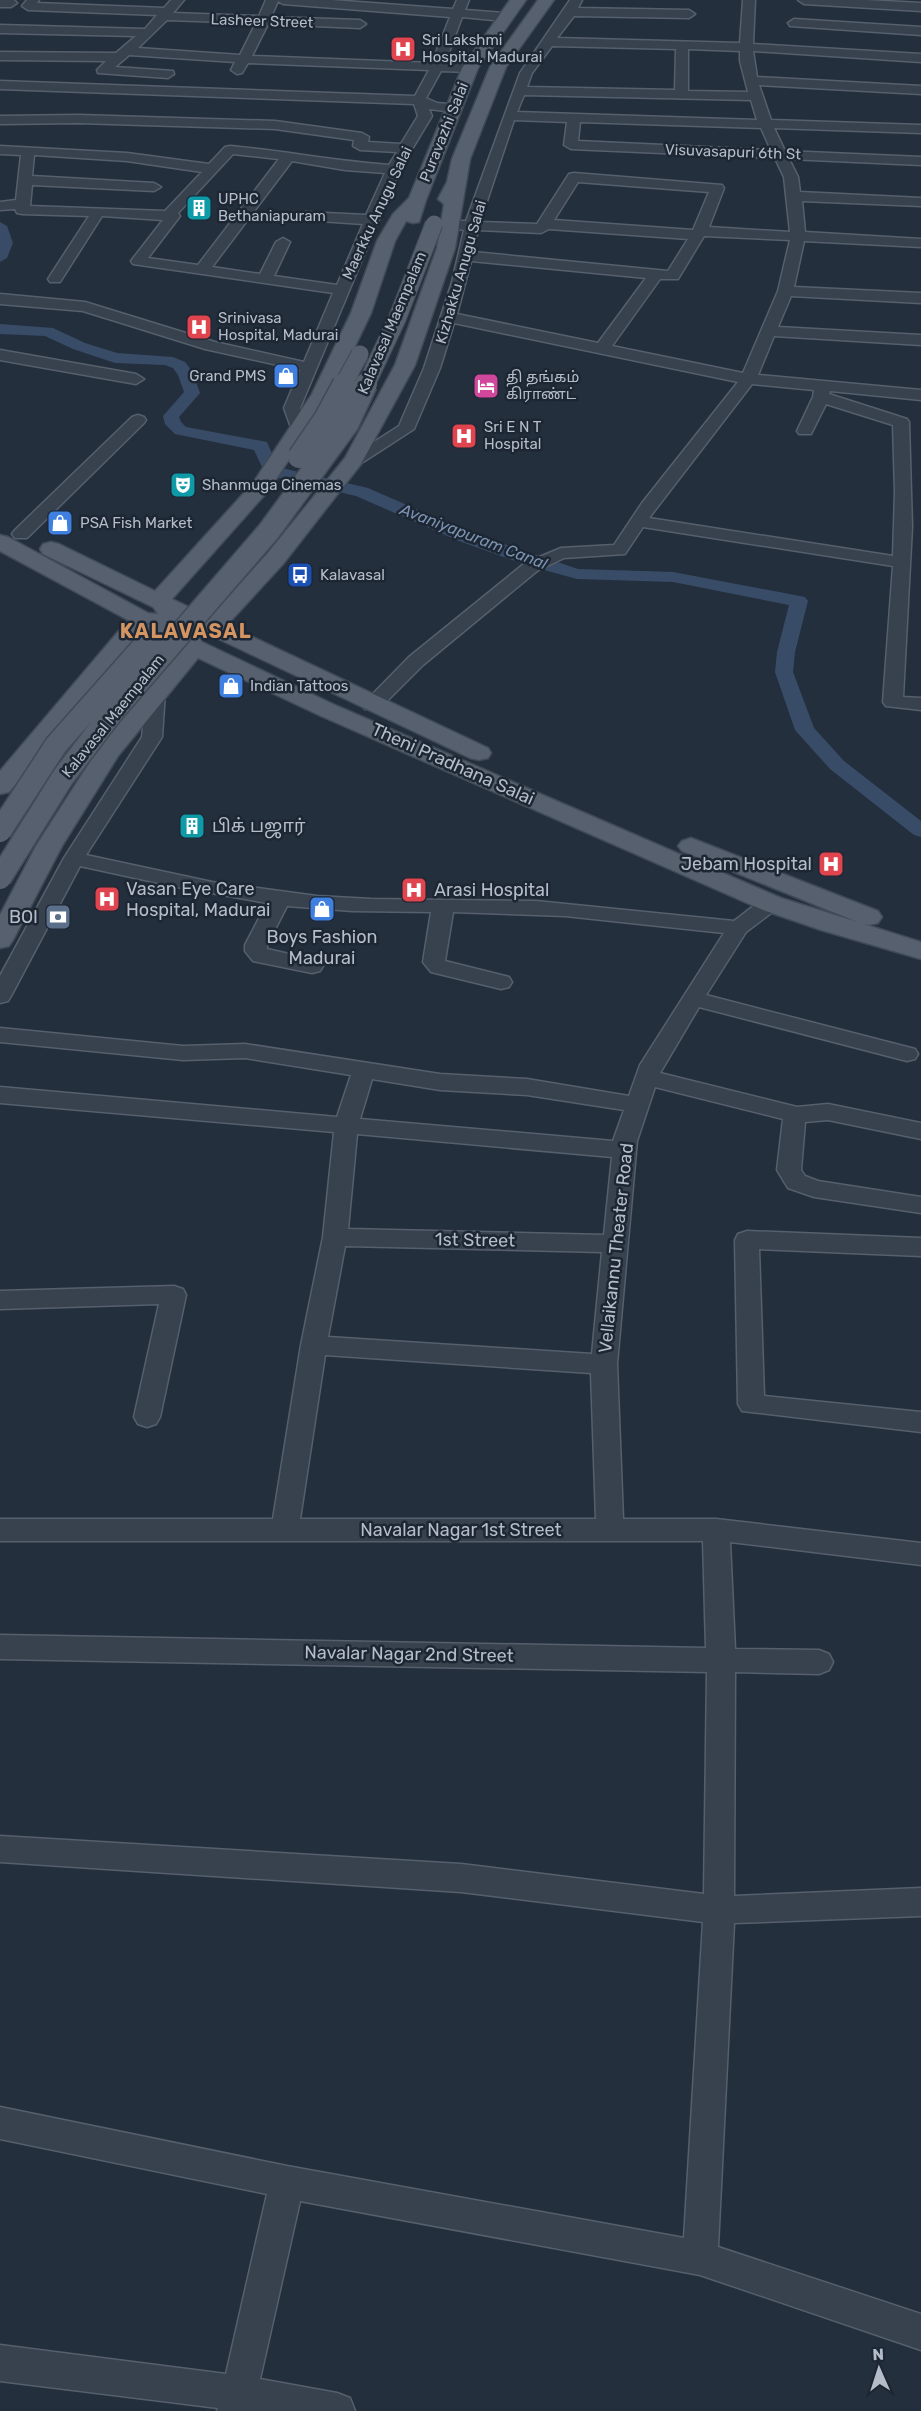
<svg xmlns="http://www.w3.org/2000/svg" width="921" height="2411" font-family="Rubik,'Noto Sans Tamil',sans-serif">
  <style>
    .lines { fill: none; stroke-linecap: round; stroke-linejoin: round }
    .canal { fill: #394c67; fill-rule: evenodd }
    .minor-casing { stroke: #565f6c; stroke-width: 3 }
    .major-casing { stroke: #414a57; stroke-width: 3 }
    .minor { fill: #38414e; fill-rule: evenodd }
    .major { fill: #56606e; fill-rule: evenodd }
    .major-bridge-far1-casing { stroke: #414a57; stroke-width: 19; stroke-linecap: butt }
    .major-bridge-casing { stroke: #414a57; stroke-width: 25; stroke-linecap: butt }
    .major-bridge-far1 { stroke: #56606e; stroke-width: 17 }
    .major-bridge { stroke: #56606e; stroke-width: 22 }
    .labels { text-anchor: middle; stroke-width: 5; stroke-linejoin: round; paint-order: stroke }
    .far-street-label { font-size: 15px; fill: #b4bcc9; stroke: #1d2633 }
    .far-poi-label { font-size: 15px; fill: #b4bcc9; stroke: #1d2633; text-anchor: start }
    .far-water-label { font-size: 16px; font-style: italic; fill: #7c92b1; stroke: #1d2633 }
    .street-label { font-size: 18px; fill: #b4bcc9; stroke: #1d2633 }
    .poi-label { font-size: 18px; fill: #b4bcc9; stroke: #1d2633; text-anchor: start }
    .far-district-label { font-size: 20px; font-weight: bold; letter-spacing: 1.5px; fill: #d59563; stroke: #1d2633 }
  </style>
  <rect width="100%" height="100%" fill="#242f3e"/>
  <g class="lines">
    <path class="canal" d="M0 222 7 226 13 243 7 258 0 262Z
      M0 324 53 328 85 343 117 353 173 357 185 362 192 371 200 393 179 417 181 422 186 427 267 442 277 465 282 468 368 488 471 533 578 569 673 572 805 597 808 601 795 652 793 672 814 728 844 761 921 821V837L914 835 830 769 795 730 775 672 777 652 789 605 673 582 577 579 526 565 459 541 356 496 270 476 262 467 254 450 175 434 165 424 163 416 184 392 178 375 173 368 165 365 115 363 73 349 45 336 0 334Z"/>
    <g class="minor-casing">
      <path id="minor" d="M0 0H14L17 3 11 7H0Z
        M27 0H39L37 3 164 8 171 0H184L173 13 259 16 266 0H331L453 9 457 0H469L465 10 504 13 510 17 504 21 462 17 445 63 470 64 476 68 470 72 441 71 426 98 437 103 459 105 461 108 454 112 429 109 432 116 400 169 300 408 307 430 305 433H293L284 408 300 370 205 349 83 311 0 304V294L85 302 215 342 304 362 333 293 133 264 131 261 163 220 102 216 60 282H50L48 279 89 216 22 214 17 213 15 209 0 210V202L16 200 21 155 0 154V146L127 153 209 164 225 147 230 146C283 151 335 161 389 165L397 152 360 150 353 146 354 140 275 129 79 123 0 124V116L79 115 275 121 362 133 369 137 368 142 401 144 418 116 414 104 0 89V81L415 96 429 70 248 63 242 73 237 74 231 70 235 62 129 55 115 67 173 71 174 74 168 78 98 73 97 70 106 61 0 60V52L116 53 136 36 0 33V25L145 29 157 15 28 10 22 6ZM278 1 283 4 450 17 432 63 252 56 268 24 360 28 366 24 360 20 271 17ZM167 20 256 23 240 55 138 48ZM233 154 279 159 198 265 148 258 180 216 178 213ZM34 155 127 161 202 172 165 211 30 206 32 185 154 191 161 187 154 183 32 176ZM292 161 345 170 385 173 366 215 305 212 298 216 305 220 363 224 337 285 274 276 290 242 283 238 276 242 260 274 212 267Z
        M570 0H582L578 8 689 10 695 14 689 18 574 16 557 38 740 43 743 0H755L753 44 921 54V62L753 51 757 77 921 86V94L759 85 771 120 921 125V133L774 128 785 151 921 157V165L789 159 798 177 800 192 921 198V206L802 201 805 232 921 239V247L804 241 794 287 921 293V303L791 296 778 327 921 335V345L774 336 758 375 921 390V400L830 391 829 394 907 419 909 422 912 527 903 697 921 698V710L886 706 883 702 893 566 643 527 625 554 564 558 537 571 423 665 379 709H365L362 705 409 657 525 563 561 548 614 545 642 503 738 382 454 323 440 368 414 429 360 464 354 465 346 460 399 426 424 368 452 282 464 230 452 228 450 225 457 221H466L520 73ZM552 46 676 49 675 90 527 87 532 73ZM688 49 740 51V61L748 92 688 91ZM524 95 751 100 757 120 517 112ZM514 120 567 122 564 145 571 149 775 158 784 177 790 232 709 227 724 188 722 185 574 173 569 174 537 224 480 222ZM580 122 761 128 771 150 578 141ZM578 182 709 192 693 230 554 220ZM549 229 688 239 668 271 473 252 478 230 541 233ZM704 236 790 240 778 291 743 373 612 346 660 279H678ZM471 261 646 278 598 343 457 314ZM752 384 814 390 813 397 797 431 799 434H811L826 404 893 425 895 492 893 556 649 518Z
        M798 0H865L921 3V11L804 4Z
        M794 19 921 27V35L790 26 788 23Z
        M0 350 136 374 144 379 136 384 0 360Z
        M138 415 144 417 146 420 144 423 27 538H15L12 534 15 530 132 417Z
        M156 686 163 688 165 692 162 737 86 855 212 882 317 896 371 899 536 901 734 921C747 912 762 895 779 899L783 904 746 932 706 995 915 1049 918 1054 915 1059 907 1061 699 1007 660 1073 797 1107 828 1104 921 1123V1139L828 1120 805 1122 801 1170 805 1176 818 1181 921 1197V1213L814 1197 788 1188 777 1170 783 1119 655 1087 637 1141 617 1364 623 1519H716L921 1543V1565L730 1542 735 1649 819 1650 829 1654 833 1662 829 1670 819 1674 735 1672 734 1896 921 1888V1916L734 1923 718 2247 921 2314V2350L700 2275 300 2201 260 2379 337 2393 350 2398 355 2411H217L218 2408 0 2381V2345L226 2374 267 2194 0 2139V2107L287 2166 684 2238 703 1922 461 1892 0 1862V1836L461 1864 704 1894 707 1672 0 1659V1635L706 1648 703 1541H0V1519H273L301 1345 323 1237 334 1132 0 1103V1087L337 1117 351 1075 245 1058 183 1060 0 1042V1028L183 1046 245 1044 440 1074 527 1079 629 1096 640 1065 724 933 565 916 453 912 445 961 509 977 512 982 509 987 501 989 431 972 423 962 431 912 352 911 287 906 267 945V949L320 961 323 966 320 971 312 973 253 961 245 951V945L267 903 177 887 80 866 11 996 8 1001 0 1003V976L64 858 142 737 147 692 149 688ZM372 1079 440 1090 527 1095 624 1110 613 1141 360 1119ZM357 1134 612 1157 604 1235 348 1229ZM345 1246 602 1252 592 1354 328 1337ZM325 1355 591 1373 596 1519H300Z
        M747 1231 921 1238V1256L759 1249 764 1396 921 1412V1432L742 1411 738 1404 735 1240 738 1234Z
        M174 1286 183 1289 186 1295 160 1417 156 1424 147 1427 138 1424 134 1417 159 1304 0 1309V1291Z"/>
    </g>
    <g class="major-casing">
      <path id="major" d="M510 0H526L478 68 426 200 419 222 413 223 406 221 395 241 371 313 332 394 269 490 172 599 210 617 267 554 345 458 395 365 437 248 444 204 438 199 447 182 452 159 490 67 538 0H554L506 67 470 159 455 248 415 365 361 464 283 564 227 625 488 748 491 753 488 758 479 760 470 758 204 632 194 631 202 642 337 706 781 898 921 942V959L821 930 763 910 321 716 198 658 118 756 62 846 13 940 9 946 0 948V915L36 846 99 748 180 649 144 629 9 792 0 794V771L128 620 0 551V535L8 537 148 613 158 614 153 607 43 554 40 549 43 544 51 542 59 544 155 591 253 483 312 394 351 313 377 241 393 214 409 198 462 68Z
        M691 838 878 911 882 917 878 923 869 925 860 923 682 851 678 846 682 841Z"/>
    </g>
    <use href="#minor" class="minor"/>
    <use href="#major" class="major"/>
    <g class="major-bridge-far1-casing">
      <path id="major-bridge-far1" d="M343 385 360 354
        M366 385 397 319 434 224"/>
    </g>
    <g class="major-bridge-casing">
      <path id="major-bridge" d="M299 457 325 419 344 384
        M0 831 56 745 157 631
        M0 878 63 777 111 714 269 531 348 423 366 384"/>
    </g>
    <use href="#major-bridge-far1" class="major-bridge-far1"/>
    <use href="#major-bridge" class="major-bridge"/>
  </g>
  <defs>
    <g id="hospital-square" transform="scale(1.35)"><rect x="-9" y="-9" width="18" height="18" rx="4" fill="#e0444e" stroke="#1d2633"/><path d="M-5-5h3v3.5h4V-5h3V5h-3V1.5h-4V5h-3Z" fill="#fff"/></g>
    <g id="building-square" transform="scale(1.35)"><rect x="-9" y="-9" width="18" height="18" rx="4" fill="#0f9aa8" stroke="#1d2633"/><path d="M-4-6H4V6H1V3H-1V6H-4ZM-2.5-4.3h1.7v1.8h-1.7ZM.8-4.3h1.7v1.8H.8ZM-2.5-1h1.7V.8h-1.7ZM.8-1h1.7V.8H.8Z" fill="#fff"/></g>
    <g id="shop-square" transform="scale(1.35)"><rect x="-9" y="-9" width="18" height="18" rx="4" fill="#3f7fe0" stroke="#1d2633"/><path d="M-5-2.5h2.3a2.7 3.5 0 0 1 5.4 0H5L5.5 6h-11ZM-1.5-2.5h3a1.5 2.3 0 0 0-3 0Z" fill="#fff"/></g>
    <g id="hotel-square" transform="scale(1.35)"><rect x="-9" y="-9" width="18" height="18" rx="4" fill="#d1479c" stroke="#1d2633"/><path d="M-6-4.5h1.5V1H6V5H4.5V3h-9V5H-6ZM-4 0a1.8 1.8 0 1 1 3.6 0ZM.5 0V-2.5h3Q6-2.5 6 0Z" fill="#fff"/></g>
    <g id="theatre-square" transform="scale(1.35)"><rect x="-9" y="-9" width="18" height="18" rx="4" fill="#0f9aa8" stroke="#1d2633"/><path d="M-5-5.5Q0-4 5-5.5V0Q5 5 0 6Q-5 5-5 0ZM-3.3-2.5H-1v1.5H-3.3ZM1-2.5H3.3v1.5H1ZM-2.8 1Q0 5.5 2.8 1Z" fill="#fff"/></g>
    <g id="bus-square" transform="scale(1.35)"><rect x="-9" y="-9" width="18" height="18" rx="4" fill="#1a4fb4" stroke="#1d2633"/><path d="M-5-6H5V4H4V6H2V4H-2V6H-4V4H-5ZM-3.5-4V0h7V-4ZM-3.5 1.2v1.5H-2V1.2ZM2 1.2v1.5H3.5V1.2Z" fill="#fff"/></g>
    <g id="bank-square" transform="scale(1.35)"><rect x="-9" y="-9" width="18" height="18" rx="4" fill="#5c6f8a" stroke="#1d2633"/><path d="M-6-4H6V4H-6ZM0-2.3a2.3 2.3 0 1 0 0 4.6a2.3 2.3 0 1 0 0-4.6Z" fill="#fff"/></g>
  </defs>
  <g fill-rule="evenodd">
    <use href="#hospital-square" x="403" y="49"/>
    <use href="#building-square" x="199" y="208"/>
    <use href="#hospital-square" x="199" y="327"/>
    <use href="#shop-square" x="286" y="376"/>
    <use href="#hotel-square" x="486" y="386"/>
    <use href="#hospital-square" x="464" y="436"/>
    <use href="#theatre-square" x="183" y="485"/>
    <use href="#shop-square" x="60" y="523"/>
    <use href="#bus-square" x="300" y="575"/>
    <use href="#shop-square" x="231" y="686"/>
    <use href="#building-square" x="192" y="826"/>
    <use href="#hospital-square" x="831" y="864"/>
    <use href="#hospital-square" x="414" y="890"/>
    <use href="#hospital-square" x="107" y="899"/>
    <use href="#shop-square" x="322" y="909"/>
    <use href="#bank-square" x="58" y="917"/>
  </g>
  <g class="labels">
    <g class="far-street-label">
      <text transform="translate(262 21) rotate(2)" y="5">Lasheer Street</text>
      <text transform="translate(444 132) rotate(-68)" y="5">Puravazhi Salai</text>
      <text transform="translate(733 152) rotate(2)" y="5">Visuvasapuri 6th St</text>
      <text transform="translate(377 213) rotate(-65)" y="5">Maerkku Anugu Salai</text>
      <text transform="translate(461 272) rotate(-74)" y="5">Kizhakku Anugu Salai</text>
      <text transform="translate(392 323) rotate(-67)" y="5">Kalavasal Maempalam</text>
      <text transform="translate(113 716) rotate(-51)" y="5">Kalavasal Maempalam</text>
    </g>
    <g class="far-poi-label">
      <text x="422" y="45">Sri Lakshmi<tspan x="422" dy="17">Hospital, Madurai</tspan></text>
      <text x="218" y="204">UPHC<tspan x="218" dy="17">Bethaniapuram</tspan></text>
      <text x="218" y="323">Srinivasa<tspan x="218" dy="17">Hospital, Madurai</tspan></text>
      <text x="266" y="381" text-anchor="end">Grand PMS</text>
      <text x="506" y="382">தி தங்கம்<tspan x="506" dy="17">கிராண்ட்</tspan></text>
      <text x="484" y="432">Sri E N T<tspan x="484" dy="17">Hospital</tspan></text>
      <text x="202" y="490">Shanmuga Cinemas</text>
      <text x="80" y="528">PSA Fish Market</text>
      <text x="320" y="580">Kalavasal</text>
      <text x="250" y="691">Indian Tattoos</text>
    </g>
    <g class="far-water-label">
      <text transform="translate(474 536) rotate(21)" y="6">Avaniyapuram Canal</text>
    </g>
    <g class="street-label">
      <text transform="translate(453 764) rotate(24)" y="6">Theni Pradhana Salai</text>
      <text transform="translate(475 1240) rotate(1)" y="6">1st Street</text>
      <text transform="translate(616 1248) rotate(-84)" y="6">Vellaikannu Theater Road</text>
      <text x="461" y="1536">Navalar Nagar 1st Street</text>
      <text transform="translate(409 1654) rotate(1)" y="6">Navalar Nagar 2nd Street</text>
    </g>
    <g class="poi-label">
      <text x="212" y="832">பிக் பஜார்</text>
      <text x="812" y="870" text-anchor="end">Jebam Hospital</text>
      <text x="126" y="895">Vasan Eye Care<tspan x="126" dy="21">Hospital, Madurai</tspan></text>
      <text x="434" y="896">Arasi Hospital</text>
      <text x="38" y="923" text-anchor="end">BOI</text>
      <text x="322" y="943" text-anchor="middle">Boys Fashion<tspan x="322" dy="21">Madurai</tspan></text>
    </g>
    <g class="far-district-label">
      <text x="186" y="638">KALAVASAL</text>
    </g>
  </g>
  <g transform="translate(879 2369) rotate(357)" stroke="#1d2633" stroke-width="4.5" paint-order="stroke">
  <path d="M0-4.5L10 22L0 15L-10 22Z" fill="#b4bcc9"/>
  <text y="-9" font-size="16" font-weight="bold" text-anchor="middle" fill="#b4bcc9">N</text>
  </g>
</svg>
